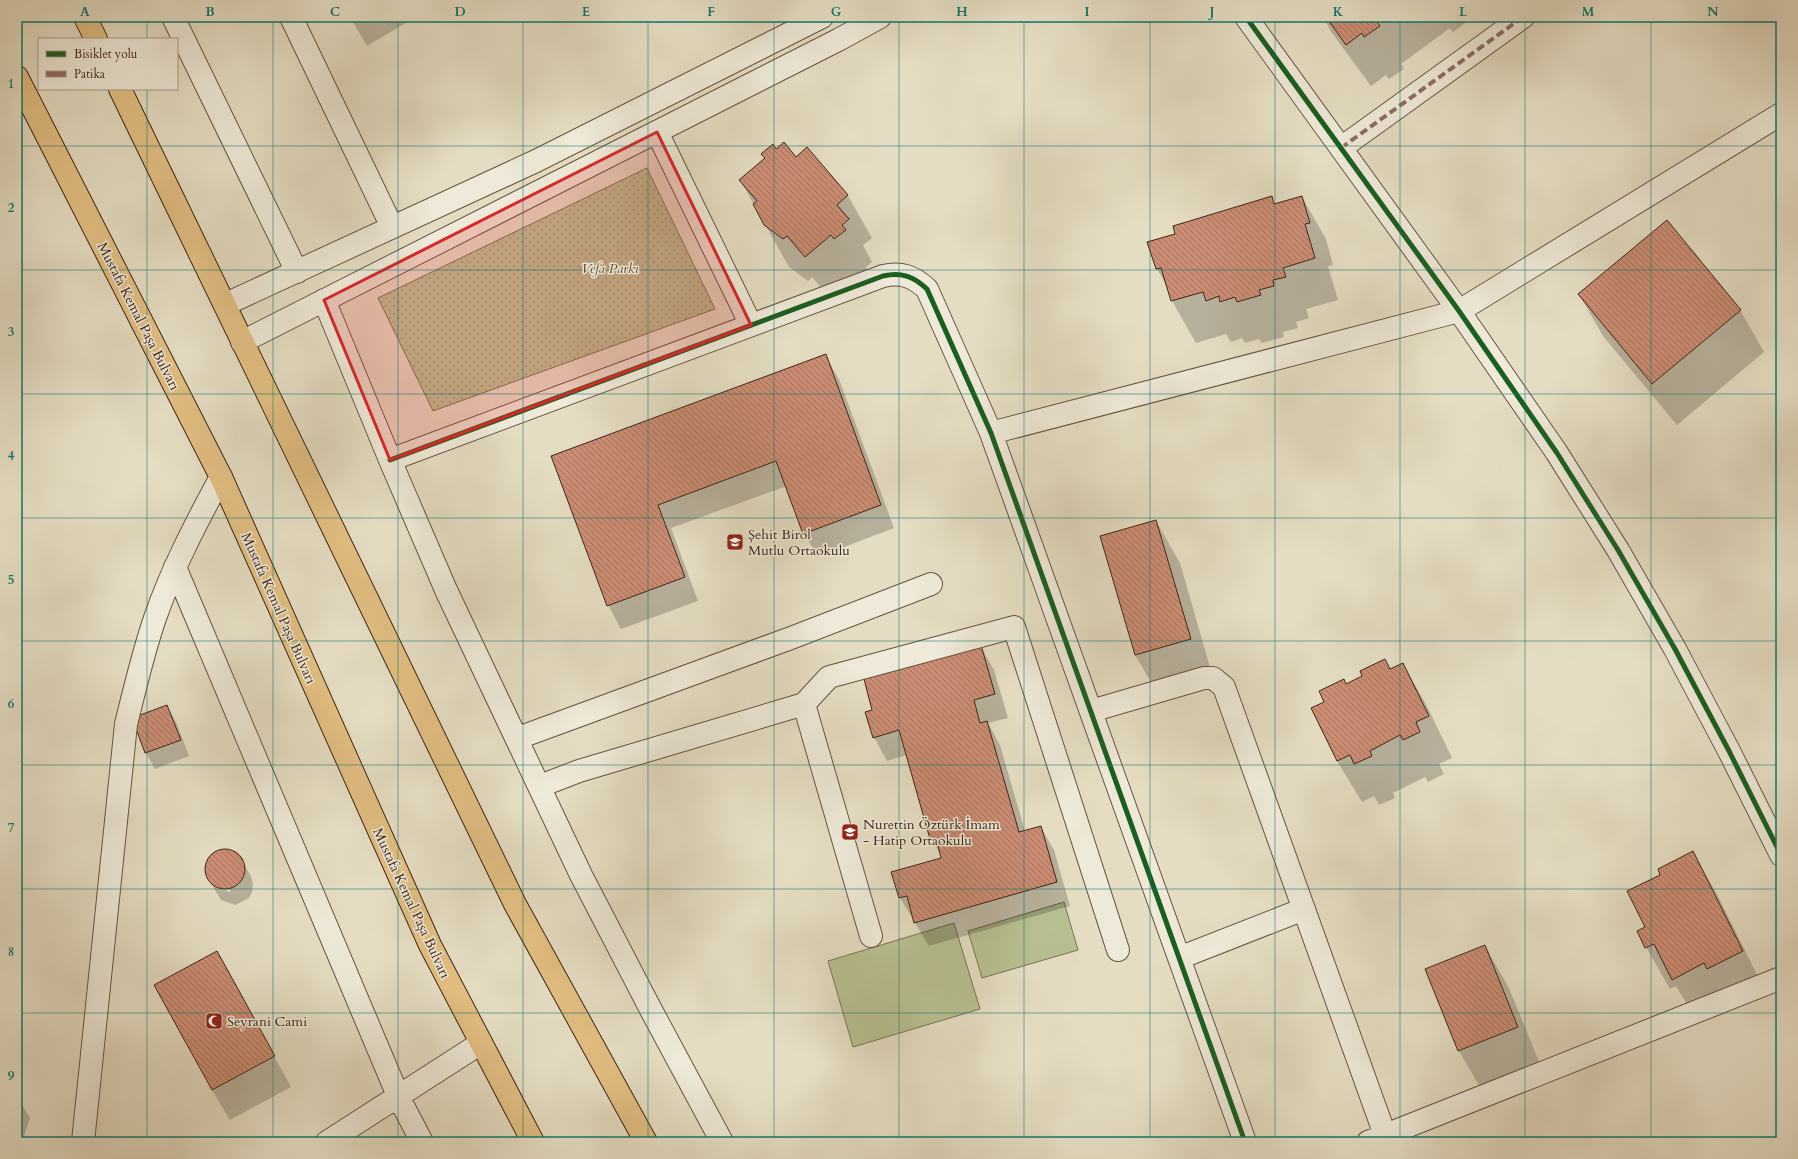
<svg xmlns="http://www.w3.org/2000/svg" width="1798" height="1159" font-family="Cardo,serif">
  <style>
    .green { fill: url(#green-dots); stroke: #7b7354 }
    .pitch { fill: #b8c091; stroke: #7b7354 }
    .shadow { fill: #0003; fill-rule: evenodd }
    .building { fill: url(#building-back-hatch); stroke: #3e2616 }
    .lines { fill: none; stroke-linecap: round; stroke-linejoin: round }
    .minor-casing { stroke: #685441; stroke-width: 24 }
    .major-casing { stroke: #3e2616; stroke-width: 24 }
    .minor { stroke: #eee9d8; stroke-width: 22 }
    .major { stroke: #e2be82; stroke-width: 22 }
    .quiet { stroke: #8d6e63; stroke-width: 4; stroke-dasharray: 8 4; stroke-linecap: butt }
    .cycleway-casing { stroke: #eee9d8; stroke-width: 8 }
    .cycleway { stroke: #1b5e20; stroke-width: 5 }
    .marked { fill: #d62828; fill-opacity: 0.2; stroke: #d62828; stroke-width: 3; stroke-linejoin: round }
    .grid { fill: none; stroke: #0f766e; stroke-width: 1; stroke-opacity: 0.55 }
    .labels { text-anchor: middle; stroke-width: 3; stroke-linejoin: round; paint-order: stroke }
    .park-label { font-size: 14px; font-style: italic; fill: #5c4c35; stroke: #eee9d8 }
    .street-label { font-size: 14px; fill: #3e2616; stroke: #eee9d8 }
    .poi-label { font-size: 14px; fill: #3e2616; stroke: #eee9d8; text-anchor: start }
    .neatline { fill: none; stroke: #0f766e; stroke-width: 1.5 }
    .grid-label { font-size: 13px; text-anchor: middle; font-weight: bold; fill: #0f766e }
  </style>
  <defs>
    <pattern id="green-dots" width="8" height="8" patternUnits="userSpaceOnUse"><rect width="8" height="8" fill="#b8c091"/><path d="M2 2h.1M6 6h.1" fill="none" stroke="#979c75" stroke-width="1.8" stroke-linecap="round"/></pattern>
    <pattern id="building-back-hatch" width="6" height="6" patternUnits="userSpaceOnUse"><rect width="6" height="6" fill="#cb8d74"/><path d="M-1 5l2 2M0 0l6 6M5-1l2 2" fill="none" stroke="#a6735e"/></pattern>
  </defs>
  <rect width="100%" height="100%" fill="#e5ddc3"/>
  <filter id="stains"><feTurbulence type="fractalNoise" baseFrequency=".005" numOctaves="4"/><feColorMatrix values="0 0 0 0 .2 0 0 0 0 .09 0 0 0 0 .02 0 0 0 .5 -.17"/></filter>
  <radialGradient id="worn" r=".72"><stop offset=".6" stop-color="#630" stop-opacity="0"/><stop offset="1" stop-color="#630" stop-opacity=".3"/></radialGradient>
  <path class="green" d="M647 168 715 309 433 411 378 298Z"/>
  <path class="pitch" d="M1064 902 1078 950 982 978 968 931Z
    M954 923 980 1009 853 1047 828 961Z"/>
  <path class="shadow" d="M350 17H416L367 46Z
    M1323 17H1465L1467 22 1453 32 1450 28 1401 64 1404 69 1389 79 1386 75 1371 86 1332 33Z
    M807 148 848 196 872 238 863 245 872 262 866 267 869 272 830 298 812 277 808 281 789 267 740 180 765 159 762 154 776 150 796 158Z
    M1302 197 1326 239 1333 265 1328 266 1338 300 1306 309 1309 318 1296 322 1298 328 1283 332 1284 337 1262 343 1259 339 1245 343 1242 338 1231 342 1226 334 1196 343 1172 301 1169 290 1157 269 1149 243 1176 235 1271 198 1276 205Z
    M1579 294 1740 310 1764 352 1677 425 1603 336Z
    M825 355 839 379 894 528 818 557 804 533 787 486 671 528 698 601 621 629 608 605 553 456Z
    M1156 521 1180 563 1214 681 1160 697 1135 655Z
    M981 647 994 670 1008 718 988 723 1000 745 1025 831 1041 827 1054 850 1070 906 929 946 900 898 943 858 931 839 907 755 887 761 874 737V711Z
    M1403 664 1427 706 1452 758 1439 764 1444 774 1428 782 1425 777 1393 793 1395 798 1379 805 1374 796 1362 802 1337 761 1326 702 1346 685Z
    M167 706 176 722 189 756 155 769 146 753 134 718Z
    M218 851H226L237 854 251 876 253 884 252 892 249 898 235 905 221 900 207 877V862ZM213 884 231 890 230 892 213 886Z
    M1693 853 1717 894 1766 993 1732 1010 1729 1005 1697 1021 1676 986 1670 989 1646 947 1647 927 1662 876Z
    M1485 946 1509 988 1542 1069 1483 1092 1459 1051 1427 969Z
    M234 983 291 1087 230 1120 212 1090Z
    M17 1096 30 1118 22 1142H17Z"/>
  <path class="building" d="M1326 17H1384L1377 22 1380 26 1364 37 1362 33 1346 45Z
    M784 142 796 157 807 147 848 195 837 205 849 219 842 225 846 230 834 239 831 235 805 257 787 236 783 239 764 225 753 204 757 201 739 180 765 158 761 154 773 144 776 149Z
    M1272 196 1274 204 1302 196 1310 223 1305 224 1315 258 1283 268 1286 277 1273 280 1274 286 1259 290 1261 295 1237 302 1235 297 1220 302 1219 296 1206 301 1203 292 1171 301 1161 268 1156 269 1147 242 1175 234 1173 226Z
    M1667 220 1741 310 1652 384 1578 294Z
    M826 354 881 505 803 534 776 461 658 505 685 577 607 606 551 456Z
    M1156 520 1191 639 1135 655 1100 536Z
    M981 645 995 694 974 700 980 723 987 721 1019 832 1041 826 1057 882 914 923 907 896 899 898 891 872 941 858 936 838 930 839 899 730 873 738 865 712 872 710 864 679Z
    M1385 659 1390 669 1403 663 1429 716 1416 722 1420 732 1403 740 1400 735 1370 751 1372 756 1354 764 1350 755 1337 761 1311 708 1324 702 1319 691 1344 679 1346 684 1362 676 1360 671Z
    M167 705 181 740 145 753 132 718Z
    M205 869a20 20 0 1 1 40 0a20 20 0 1 1-40 0Z
    M1693 851 1743 951 1707 969 1704 963 1672 980 1654 944 1645 948 1637 931 1645 927 1627 891 1660 875 1658 869Z
    M1485 945 1518 1027 1458 1051 1425 969Z
    M217 951 275 1056 212 1090 154 985Z"/>
  <g class="lines">
    <g class="minor-casing">
      <path id="minor" d="M173 17 297 272
        M291 17 392 227
        M1246 17 1459 311 1557 453 1618 550 1675 649 1729 751 1781 855
        M657 132 751 325
        M1341 148 1523 17
        M324 300 390 460 446 590 581 875 650 1008 722 1142
        M226 304 536 161 822 17
        M242 342 840 39 880 17
        M991 433 1459 311 1781 114
        M390 460 883 276C901 272 913 276 927 289L991 433 1245 1142
        M175 567 399 1098 422 1142
        M804 704 871 936
        M1091 711 1204 678H1213L1224 687 1385 1135
        M518 738 791 638 931 584
        M540 786 579 771 804 704 829 677 1014 627 1118 950
        M1179 958 1304 909
        M83 1142 126 724C135 688 143 653 155 618 172 569 196 523 221 477
        M327 1142 481 1043
        M1368 1142 1781 978"/>
    </g>
    <g class="major-casing">
      <path id="major" d="M85 17 96 39
        M17 77 221 477 430 945 533 1142
        M120 89 515 904 646 1142"/>
    </g>
    <use href="#minor" class="minor"/>
    <use href="#major" class="major"/>
    <path class="quiet" d="M1341 148 1523 17"/>
    <g class="cycleway-casing">
      <path id="cycleway" d="M1246 17 1459 311 1557 453 1618 550 1675 649 1729 751 1781 855
        M390 460 883 276C901 272 913 276 927 289L991 433 1245 1142"/>
    </g>
    <use href="#cycleway" class="cycleway"/>
  </g>
  <path class="marked" d="M657 132 751 325 390 460 324 300Z"/>
  <path class="grid" d="M147 17V39M273 17V1142M398 17V1142M523 17V1142M648 17V1142M774 17V1142M899 17V1142M1024 17V1142M1150 17V1142M1275 17V1142M1400 17V1142M1525 17V1142M1651 17V1142M147 89V1142M17 146H1781M17 270H1781M17 394H1781M17 518H1781M17 641H1781M17 765H1781M17 889H1781M17 1013H1781"/>
  <defs>
    <g id="school-square" transform="scale(0.9)"><rect x="-9" y="-9" width="18" height="18" rx="4" fill="#8f2418" stroke="#eee9d8"/><path d="M0-5L7-2L0 1L-7-2ZM-4 1L0 2.5L4 1V4Q0 6-4 4Z" fill="#fff"/></g>
    <g id="mosque-square" transform="scale(0.9)"><rect x="-9" y="-9" width="18" height="18" rx="4" fill="#8f2418" stroke="#eee9d8"/><path d="M3.5-4.9A6 6 0 1 0 3.5 4.9A5 5 0 1 1 3.5-4.9Z" fill="#fff"/></g>
  </defs>
  <g fill-rule="evenodd">
    <use href="#school-square" x="735" y="542"/>
    <use href="#school-square" x="850" y="832"/>
    <use href="#mosque-square" x="214" y="1021"/>
  </g>
  <g class="labels">
    <g class="park-label">
      <text x="610" y="273">Vefa Parkı</text>
    </g>
    <g class="street-label">
      <text transform="translate(139 316) rotate(63)" y="5">Mustafa Kemal Paşa Bulvarı</text>
      <text transform="translate(279 608) rotate(66)" y="5">Mustafa Kemal Paşa Bulvarı</text>
      <text transform="translate(412 903) rotate(65)" y="5">Mustafa Kemal Paşa Bulvarı</text>
    </g>
    <g class="poi-label">
      <text x="748" y="539">Şehit Birol<tspan x="748" dy="16">Mutlu Ortaokulu</tspan></text>
      <text x="863" y="829">Nurettin Öztürk İmam<tspan x="863" dy="16">- Hatip Ortaokulu</tspan></text>
      <text x="227" y="1026">Seyrani Cami</text>
    </g>
  </g>
  <rect width="1798" height="1159" fill="none" stroke="#e5ddc3" stroke-width="44"/>
  <rect x="38" y="38" width="140" height="52" fill="#eee9d8" stroke="#a89b8a"/>
  <rect x="46" y="51" width="20" height="6" fill="#1b5e20" stroke="#a89b8a"/>
  <text x="74" y="58" font-size="12" fill="#3e2616">Bisiklet yolu</text>
  <rect x="46" y="71" width="20" height="6" fill="#8d6e63" stroke="#a89b8a"/>
  <text x="74" y="78" font-size="12" fill="#3e2616">Patika</text>
  <rect x="22" y="22" width="1754" height="1115" class="neatline"/>
  <g class="grid-label">
    <text x="85" y="16">A</text>
    <text x="210" y="16">B</text>
    <text x="335" y="16">C</text>
    <text x="460" y="16">D</text>
    <text x="586" y="16">E</text>
    <text x="711" y="16">F</text>
    <text x="836" y="16">G</text>
    <text x="962" y="16">H</text>
    <text x="1087" y="16">I</text>
    <text x="1212" y="16">J</text>
    <text x="1338" y="16">K</text>
    <text x="1463" y="16">L</text>
    <text x="1588" y="16">M</text>
    <text x="1713" y="16">N</text>
    <text x="11" y="88">1</text>
    <text x="11" y="212">2</text>
    <text x="11" y="336">3</text>
    <text x="11" y="460">4</text>
    <text x="11" y="584">5</text>
    <text x="11" y="708">6</text>
    <text x="11" y="832">7</text>
    <text x="11" y="956">8</text>
    <text x="11" y="1080">9</text>
  </g>
  <rect width="100%" height="100%" filter="url(#stains)"/>
  <rect width="100%" height="100%" fill="url(#worn)"/>
</svg>
